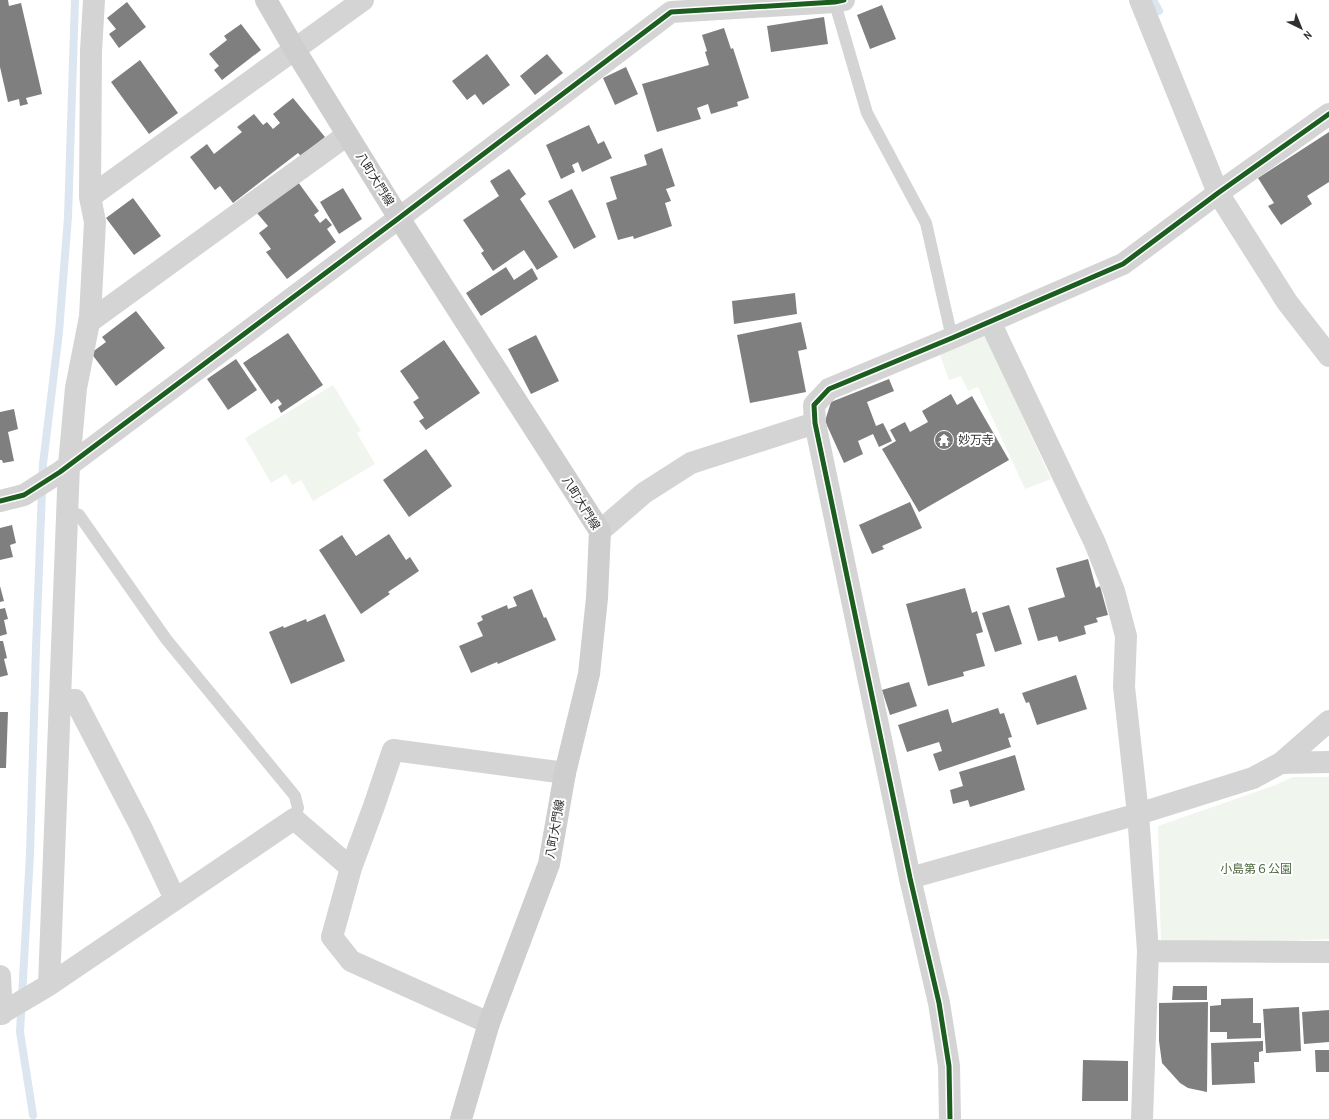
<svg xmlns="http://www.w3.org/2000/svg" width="1329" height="1119" font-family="'Archivo Narrow','Noto Sans JP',sans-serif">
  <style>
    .green { fill: #f0f5ed }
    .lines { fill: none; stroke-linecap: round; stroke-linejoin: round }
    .stream { stroke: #dce6f0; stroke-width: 8 }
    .building { fill: #7f7f7f }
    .service { stroke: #d4d4d4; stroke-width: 12 }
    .minor { stroke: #d4d4d4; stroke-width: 22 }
    .secondary { stroke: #cecece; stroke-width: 22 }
    .cycleway-casing { stroke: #fff; stroke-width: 8 }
    .cycleway { stroke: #1b5e20; stroke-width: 5 }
    .labels { text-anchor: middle; stroke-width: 4; stroke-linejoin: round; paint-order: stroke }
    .street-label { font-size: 12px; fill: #303030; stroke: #fff }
    .poi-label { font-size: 12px; fill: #303030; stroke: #fff; text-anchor: start }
    .park-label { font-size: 12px; fill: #4e6940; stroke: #fff }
  </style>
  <rect width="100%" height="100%" fill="#fff"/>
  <path class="green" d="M986 336 1051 479 1025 489 978 387 968 391 961 376 949 380 940 355Z
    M333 385 361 431 357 433 375 464 313 501 301 480 292 485 286 474 271 483 245 438Z
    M1293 777H1329V939L1161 946 1158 826 1273 786Z"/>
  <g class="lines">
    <path class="stream" d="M1153 0 1159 11
      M33 1115 20 1032 30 854 36 647 43 464 59 332 68 217 75 0"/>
  </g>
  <path class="building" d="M0 0H8L9 6 21 3 42 94 26 98 28 104 20 106 19 99 8 102 0 67Z
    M127 2 146 27 119 48 109 34 116 29 107 18Z
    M882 5 896 39 870 49 857 15Z
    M824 17 828 44 771 52 767 26Z
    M241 24 261 50 222 80 214 70 219 66 209 54 227 40 224 36Z
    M724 28 731 49 733 48 749 98 737 102 738 106 711 114 708 104 697 108 701 119 657 132 642 84 709 65 705 52 707 51 702 35Z
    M487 54 510 85 483 105 475 94 467 100 452 81Z
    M547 54 563 73 535 95 520 76Z
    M140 60 178 113 149 134 111 82Z
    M626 67 638 94 615 105 603 78Z
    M293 98 325 137 301 156 298 153 233 203 220 186 215 190 190 157 207 144 214 154 242 132 237 127 254 114 263 125 267 122 273 129 280 123 273 114Z
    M589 125 598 144 604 141 612 158 582 172 578 162 572 165 575 172 561 179 546 145Z
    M1329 132V182L1307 196 1312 204 1281 225 1268 206 1274 203 1258 178Z
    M662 148 675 186 666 189 671 201 665 203 672 226 634 239 633 236 618 240 606 203 617 199 610 177 647 165 644 155Z
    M509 169 526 194 520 199 558 257 537 270 524 250 493 271 481 253 484 251 463 220 499 196 490 181Z
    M298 182 319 211 314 215 320 223 326 218 332 225 327 229 336 242 287 279 266 252 271 249 259 233 268 226 257 213Z
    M343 188 362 219 339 234 320 202Z
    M572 189 596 237 574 249 548 201Z
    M133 198 161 236 134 255 106 218Z
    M506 267 514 280 532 268 538 279 481 316 466 293Z
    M795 293 797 314 734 324 732 301Z
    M136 311 165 348 116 386 91 353 106 342 102 337Z
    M801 322 807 349 798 351 806 392 750 403 737 335Z
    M288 333 323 385 281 413 278 407 282 404 278 399 271 404 243 363Z
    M536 335 559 381 531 394 508 349Z
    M444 340 480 393 426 430 419 421 424 418 413 402 419 398 400 371Z
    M236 359 257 390 228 410 207 379Z
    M889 379 894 391 867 402 876 426 883 423 892 441 879 447 873 434 858 441 863 454 844 463 825 421 831 402Z
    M951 394 957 405 972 396 1009 460 919 512 882 449 896 441 890 430 905 422 910 432 928 422 922 411Z
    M14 409 18 429 8 432 14 461 3 463 2 460H0V412Z
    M426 449 452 486 409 517 383 480Z
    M910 502 922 528 882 546 884 549 872 554 859 525Z
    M12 525 16 543 10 545 13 557 0 560V528Z
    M389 534 406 560 410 557 419 571 388 592 390 594 361 614 319 550 342 535 356 556Z
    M1088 559 1096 588 1100 586 1108 615 1096 618 1098 622 1084 626 1086 634 1059 642 1057 636 1038 641 1028 608 1065 597 1056 568Z
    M0 586 4 601 0 602Z
    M965 588 972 613 977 611 983 632 976 634 985 666 963 672 964 676 928 686 906 604Z
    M532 589 544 618 546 617 556 640 498 664 497 662 471 673 459 646 483 636 477 623 483 620 481 616 507 605 508 609 517 606 513 597Z
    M1009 605 1022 644 995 652 982 613Z
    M5 608 8 619 4 620 7 634 0 636V609Z
    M325 614 345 661 291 684 269 632 283 626 284 628 306 619 307 622Z
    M0 641H3L7 658 4 659 8 675 0 677Z
    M1076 675 1087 709 1037 725 1029 702 1026 703 1022 693Z
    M909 682 917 706 890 715 882 690Z
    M998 708 1000 714 1004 713 1012 737 1008 738 1011 747 939 771 933 754 942 751 939 742 907 752 898 725 948 709 952 723Z
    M0 712H8L6 768H0Z
    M1015 755 1025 790 970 807 968 800 953 804 950 790 963 786 959 772Z
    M1173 986H1207V1000H1172Z
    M1253 998V1023H1261V1038L1227 1039V1032H1210V1006L1221 1005V999Z
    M1208 1002 1207 1092 1188 1088 1180 1083 1162 1063 1159 1041V1003Z
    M1299 1007 1301 1051 1266 1053 1263 1009Z
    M1329 1010V1042L1304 1044 1302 1012Z
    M1263 1041V1051L1259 1052V1062H1254L1255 1083 1212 1085 1211 1043Z
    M1315 1050H1329V1072H1316Z
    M1083 1060 1128 1061V1101H1082Z"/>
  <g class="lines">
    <path class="service" d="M834 0 867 113 926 223 952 338
      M68 511 79 515 166 639 295 796 298 808 294 819"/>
    <path class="minor" d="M1140 0 1218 193 1287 302 1329 356
      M90 197 363 0
      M89 322 347 135
      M990 322 1095 543 1114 591 1126 636 1124 687 1138 814 1148 951 1142 1119
      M0 501 24 495 60 472 399 218 671 12 835 2 844 0
      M600 531 644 493 691 463 815 423
      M60 702 75 700 141 827 175 899
      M1281 763 1329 762
      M910 878 1138 814 1253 778 1281 763 1329 721
      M1148 951 1329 952
      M0 976 2 1014
      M49 985 69 465 76 388 90 317 95 222 90 197 91 51 94 0
      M0 1014 49 985 294 819 351 868
      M489 1023 351 961 332 937 351 868 374 806 393 750 565 773
      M950 1119 949 1066 939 1003 910 878 815 423 814 405 829 389 952 338 1123 264 1218 193 1329 114"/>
    <path class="secondary" d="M266 0 295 50 399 218 600 531 597 598 589 674 565 773 549 864 489 1023 461 1119"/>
    <g class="cycleway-casing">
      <path id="cycleway" d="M0 501 24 495 60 472 399 218 671 12 835 2 844 0
        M950 1119 949 1066 939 1003 910 878 815 423 814 405 829 389 952 338 1123 264 1218 193 1329 114"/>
    </g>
    <use href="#cycleway" class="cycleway"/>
  </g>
  <defs>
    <g id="temple-disc" transform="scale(1)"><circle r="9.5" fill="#787878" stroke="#fff"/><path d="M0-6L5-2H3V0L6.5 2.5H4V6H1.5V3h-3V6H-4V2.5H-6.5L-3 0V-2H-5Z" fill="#fff"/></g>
  </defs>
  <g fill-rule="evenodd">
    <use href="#temple-disc" x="944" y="440"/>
  </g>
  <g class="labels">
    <g class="street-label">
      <text transform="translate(375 179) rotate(58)" y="4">八町大門線</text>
      <text transform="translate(581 503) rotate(58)" y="4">八町大門線</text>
      <text transform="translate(555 829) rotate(-80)" y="4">八町大門線</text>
    </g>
    <g class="poi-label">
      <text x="958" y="444">妙万寺</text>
    </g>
    <g class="park-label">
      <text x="1256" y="873">小島第６公園</text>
    </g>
  </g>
  <g transform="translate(1301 28) rotate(137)" stroke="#ffffff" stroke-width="3" paint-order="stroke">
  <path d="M0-3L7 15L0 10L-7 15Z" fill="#303030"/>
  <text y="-6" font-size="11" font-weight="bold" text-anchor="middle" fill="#303030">N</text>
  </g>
</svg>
